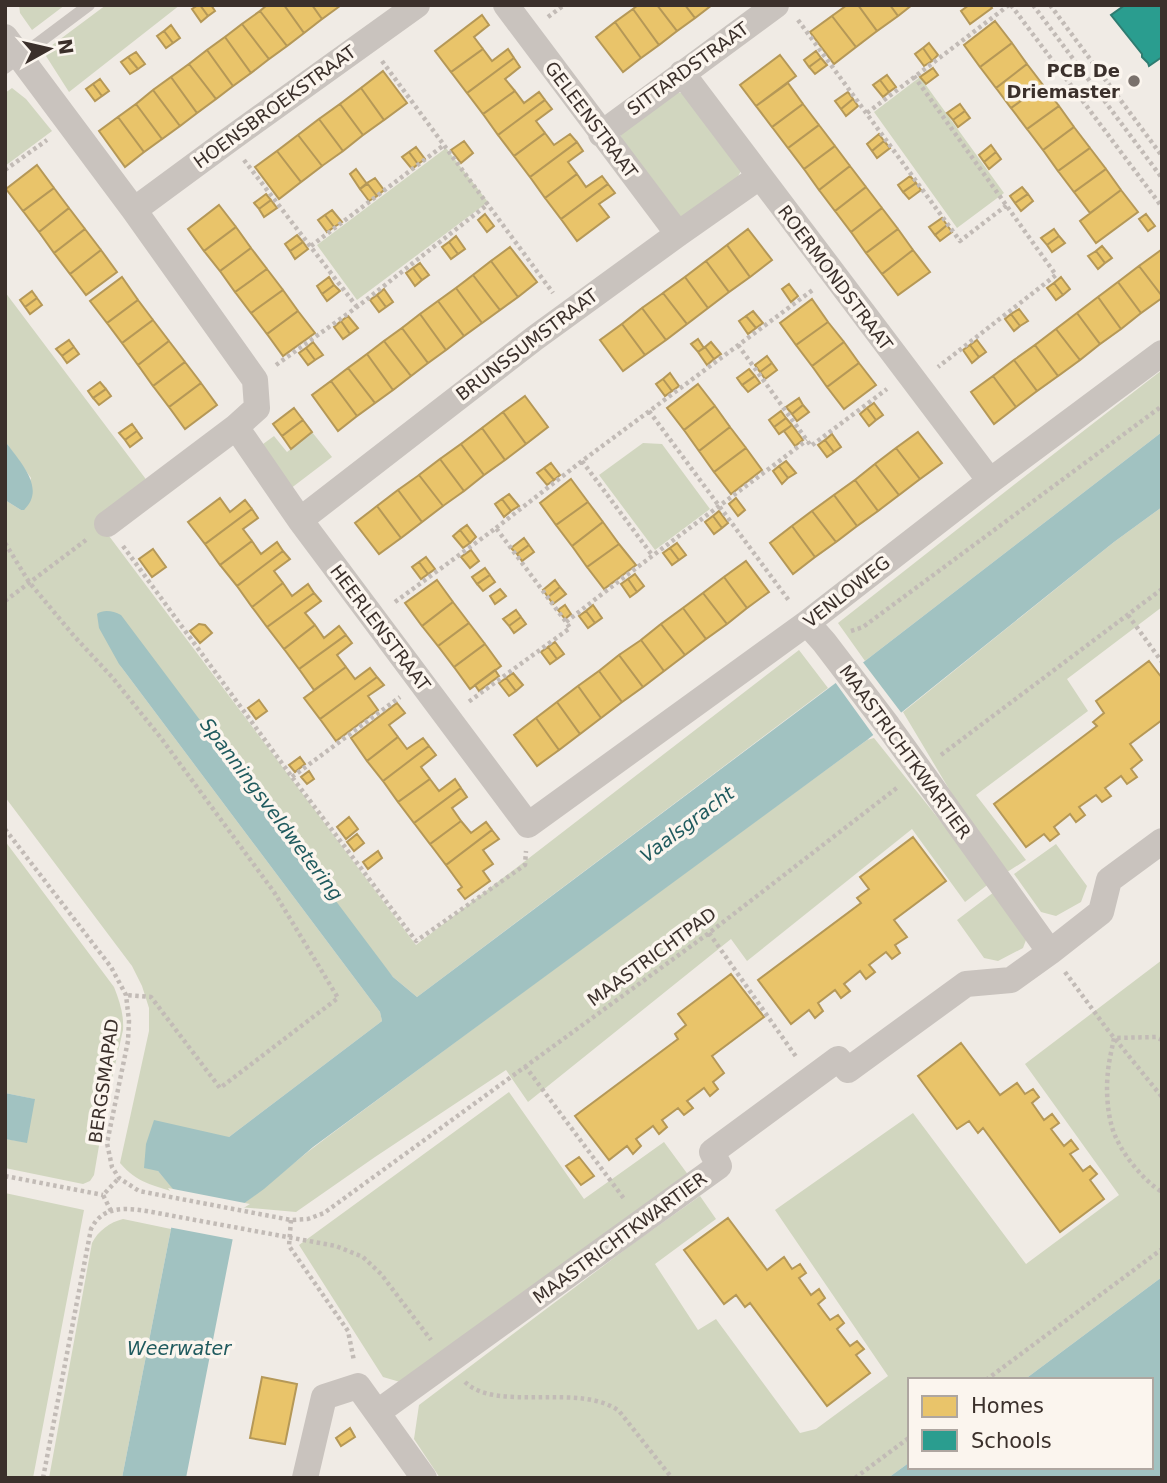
<svg xmlns="http://www.w3.org/2000/svg" width="1167" height="1483" font-family="'DejaVu Sans',sans-serif">
  <style>
    .green { fill: #d1d6bf }
    .water { fill: #a1c2c1 }
    .pier { fill: #f0ebe5 }
    .homes { fill: #e9c46a; stroke: #b59857; stroke-width: 2 }
    .schools { fill: #2a9d8f; stroke: #2f7c71; stroke-width: 2 }
    .lines { fill: none; stroke-linecap: round; stroke-linejoin: round }
    .path { stroke: #c2bbb6; stroke-width: 4.5; stroke-dasharray: 3.5 3.5; stroke-linecap: butt }
    .service { stroke: #c9c3be; stroke-width: 12 }
    .minor { stroke: #c9c3be; stroke-width: 26 }
    .poi-dot { fill: #7a716c; stroke: #fbf5ee; stroke-width: 2.5 }
    .labels { text-anchor: middle; stroke-width: 7; stroke-linejoin: round; paint-order: stroke }
    .street-label { font-size: 18px; fill: #3b302b; stroke: #fbf5ee }
    .poi-label { font-size: 18px; font-weight: bold; fill: #3b302b; stroke: #fbf5ee; text-anchor: end }
    .water-label { font-size: 19px; font-style: italic; fill: #1f5a5e; stroke: #fbf5ee }
  </style>
  <rect width="100%" height="100%" fill="#f0ebe5"/>
  <path class="green" d="M19 5H65L32 30 20 13Z
    M106 5H180L69 92 46 56 51 46Z
    M920 77 1004 193 957 228 874 112Z
    M12 88 26 99 52 131 5 166V93Z
    M675 92 690 94 742 169 736 180 678 219 624 146 620 133Z
    M446 148 488 202 357 300 317 245Z
    M5 292 148 482 97 520 416 945 799 650 828 688 417 997 393 977 119 664 380 1012 382 1021 229 1137 158 1171 177 1193C153 1185 137 1183 120 1163L149 1031V1008L142 986 132 966 5 797V500L21 510 31 478 5 441Z
    M1162 370V432L865 661 838 623 1015 484Z
    M312 432 332 457 290 489 259 447 274 436 287 452Z
    M643 443 662 444 710 509 655 550 599 475Z
    M1162 507V607L1067 679 1088 711 976 795 1026 860 1001 876 903 712 1114 542Z
    M874 738 990 883 965 902 912 829 747 961 731 939 528 1102 506 1070 375 1157 296 1212 239 1207C269 1185 296 1160 326 1138 505 1005 686 872 867 740Z
    M5 841 114 987C120 1002 124 1015 123 1030L106 1105 94 1175 90 1181 83 1184 5 1168V1139L26 1142 34 1099 5 1093Z
    M1056 844 1087 886 1081 902 1056 916 1041 912 1014 874Z
    M998 889 1029 932 1023 948 998 961 984 958 957 920Z
    M1162 960V1277L1024 1380H910V1462L888 1478H440L414 1439 419 1405 631 1245 700 1196 716 1219 655 1264 698 1330 716 1319 800 1433 816 1429 888 1376 775 1210 913 1113 1026 1264 1119 1195 1025 1064Z
    M509 1092 584 1199 664 1142 689 1176 407 1384 383 1377 299 1245Z
    M5 1193 84 1210 33 1478H5Z
    M123 1219 171 1229 122 1478H49L92 1243C98 1231 110 1222 123 1219Z"/>
  <path class="water" d="M1162 432V507L1114 542 867 740 313 1147 264 1189 239 1207 186 1478H122L171 1229 177 1194 158 1171 144 1168 146 1144 154 1120 229 1137 382 1021 380 1012 119 664 99 628 97 614C104 609 113 611 121 615L393 977 417 997 865 661Z
    M5 441C19 461 47 488 24 510H21L5 500Z
    M5 1093 35 1099 27 1143 5 1139Z
    M1162 1277V1478H888L910 1462V1467H1151V1380H1024Z"/>
  <path class="pier" d="M862 661 903 715 874 736 835 682Z
    M168 1188 250 1204 242 1209 236 1240 168 1227 173 1195Z"/>
  <path class="homes" d="M198 5H200L208 16 201 22 192 9Z
    M200 5H211L215 11 208 16Z
    M267 5H284L304 33 287 46 260 11Z
    M284 5H312L322 19 304 33Z
    M312 5H339L340 6 322 19Z
    M638 5H657L677 31 659 45 633 9Z
    M657 5H685L695 18 677 31Z
    M685 5H712L695 18Z
    M847 5H858L877 31 856 47 832 16Z
    M858 5H890L898 16 877 31Z
    M890 5H912L898 16Z
    M969 5H990L992 8 970 24 961 11Z
    M633 9 659 45 641 58 615 22Z
    M260 11 287 46 269 59 242 24Z
    M482 15 489 25 474 37 483 49 451 72 435 51Z
    M832 16 856 47 834 64 810 32Z
    M995 21 1012 43 980 67 964 45Z
    M615 22 641 58 623 72 596 37Z
    M242 24 269 59 251 73 225 37Z
    M171 25 180 38 173 43 164 31Z
    M164 31 173 43 166 48 157 36Z
    M225 37 251 73 233 86 207 50Z
    M929 43 938 55 932 61 923 48Z
    M1012 43 1027 64 996 88 980 67Z
    M923 48 932 61 924 66 915 54Z
    M483 49 492 61 508 49 514 58 467 93 451 72Z
    M207 50 233 86 216 99 189 64Z
    M816 51 821 58 809 67 804 60Z
    M136 52 145 64 138 69 128 57Z
    M780 55 796 76 756 106 740 85Z
    M128 57 138 69 130 74 121 62Z
    M514 58 520 67 505 79 515 91 483 114 467 93Z
    M821 58 827 65 815 74 809 67Z
    M189 64 216 99 197 113 171 77Z
    M1027 64 1043 85 1011 108 996 88Z
    M933 68 938 75 926 84 920 77Z
    M383 71 407 103 384 120 361 88Z
    M887 75 896 87 889 92 880 80Z
    M171 77 197 113 180 126 153 90Z
    M100 79 109 91 102 96 93 84Z
    M880 80 889 92 883 97 873 85Z
    M788 83 803 104 772 127 756 106Z
    M93 84 102 96 95 101 86 89Z
    M1043 85 1059 106 1027 129 1011 108Z
    M361 88 384 120 363 135 340 104Z
    M153 90 180 126 162 139 136 104Z
    M515 91 524 103 539 92 545 100 498 135 483 114Z
    M848 92 853 99 841 109 835 101Z
    M853 99 858 106 846 116 841 109Z
    M545 100 552 109 536 121 545 133 514 156 498 135Z
    M136 104 162 139 144 152 118 117Z
    M340 104 363 135 343 151 319 119Z
    M803 104 819 125 788 148 772 127Z
    M960 104 965 111 953 120 947 113Z
    M1059 106 1074 127 1043 150 1027 129Z
    M965 111 970 118 958 127 953 120Z
    M118 117 144 152 125 167 99 131Z
    M319 119 343 151 322 166 298 135Z
    M819 125 835 146 804 169 788 148Z
    M1074 127 1090 148 1058 171 1043 150Z
    M545 133 554 145 570 134 577 142 530 177 514 156Z
    M879 134 884 141 872 151 867 144Z
    M298 135 322 166 301 182 277 151Z
    M464 141 473 153 461 163 451 150Z
    M884 141 890 148 877 158 872 151Z
    M577 142 583 151 568 162 577 174 545 198 530 177Z
    M991 145 996 152 984 162 979 155Z
    M835 146 850 166 819 190 804 169Z
    M416 147 425 159 418 164 409 152Z
    M1090 148 1106 169 1074 192 1058 171Z
    M277 151 301 182 279 199 255 167Z
    M409 152 418 164 412 169 402 157Z
    M996 152 1001 159 989 169 984 162Z
    M37 165 54 188 23 211 6 189Z
    M850 166 866 187 835 211 819 190Z
    M356 169 367 184 360 189 350 174Z
    M1106 169 1121 190 1090 213 1074 192Z
    M577 174 586 187 602 176 608 184 561 219 545 198Z
    M910 176 916 183 903 192 898 185Z
    M375 178 384 190 377 196 367 183Z
    M367 183 377 196 369 201 360 189Z
    M916 183 921 190 909 199 903 192Z
    M608 184 615 193 599 204 609 217 577 241 561 219Z
    M866 187 882 208 851 232 835 211Z
    M1022 187 1028 194 1015 203 1010 196Z
    M54 188 69 208 39 232 23 211Z
    M1121 190 1138 212 1096 243 1080 221Z
    M266 194 271 200 259 209 254 203Z
    M1028 194 1033 201 1021 211 1015 203Z
    M271 200 277 208 264 217 259 209Z
    M219 205 236 227 204 251 188 229Z
    M69 208 85 229 54 253 39 232Z
    M882 208 898 229 866 253 851 232Z
    M332 210 342 222 334 227 325 215Z
    M485 214 494 226 487 232 478 220Z
    M1146 214 1155 226 1148 231 1139 219Z
    M325 215 334 227 327 232 318 220Z
    M942 218 947 225 935 235 929 227Z
    M947 225 952 232 940 241 935 235Z
    M236 227 251 248 220 271 204 251Z
    M85 229 101 250 70 274 54 253Z
    M748 229 772 260 750 277 727 245Z
    M898 229 913 250 882 274 866 253Z
    M1054 229 1059 236 1047 245 1041 238Z
    M297 235 303 242 290 251 285 244Z
    M456 236 465 249 458 254 449 242Z
    M1059 236 1065 243 1052 252 1047 245Z
    M303 242 308 249 295 259 290 251Z
    M449 242 458 254 451 259 442 247Z
    M727 245 750 277 729 292 706 261Z
    M1102 246 1112 258 1105 263 1096 251Z
    M510 247 537 282 518 297 491 261Z
    M251 248 267 269 235 292 220 271Z
    M101 250 117 272 86 295 70 274Z
    M913 250 930 272 898 295 882 274Z
    M1161 250H1162V296L1139 266Z
    M1096 251 1105 263 1098 269 1088 256Z
    M491 261 518 297 500 310 473 275Z
    M706 261 729 292 708 308 685 277Z
    M420 263 429 275 422 280 413 268Z
    M1139 266 1162 296V298L1141 313 1118 282Z
    M413 268 422 280 415 286 406 273Z
    M267 269 283 290 251 313 235 292Z
    M473 275 500 310 482 323 456 288Z
    M122 277 138 300 107 323 90 301Z
    M329 277 334 285 322 294 317 286Z
    M685 277 708 308 687 324 663 293Z
    M1061 277 1070 289 1063 295 1054 283Z
    M1118 282 1141 313 1121 329 1098 297Z
    M1054 283 1063 295 1056 300 1047 288Z
    M789 284 798 296 791 302 782 289Z
    M334 285 340 291 327 301 322 294Z
    M456 288 482 323 464 336 438 301Z
    M384 289 393 302 386 307 377 295Z
    M283 290 298 311 267 334 251 313Z
    M32 291 37 298 25 307 20 300Z
    M663 293 687 324 666 340 642 308Z
    M377 295 386 307 379 312 370 300Z
    M1098 297 1121 329 1100 344 1077 313Z
    M37 298 42 305 30 314 25 307Z
    M812 299 828 322 796 345 780 323Z
    M138 300 153 320 122 343 107 323Z
    M438 301 464 336 446 350 420 314Z
    M642 308 666 340 645 355 622 324Z
    M1019 309 1028 321 1020 326 1011 314Z
    M298 311 315 333 283 356 267 334Z
    M753 311 763 323 756 328 746 316Z
    M1077 313 1100 344 1080 360 1056 329Z
    M420 314 446 350 428 363 402 328Z
    M1011 314 1020 326 1014 331 1005 319Z
    M348 316 358 328 350 334 341 321Z
    M746 316 756 328 748 334 739 321Z
    M153 320 169 341 138 365 122 343Z
    M341 321 350 334 343 339 334 327Z
    M828 322 844 342 812 366 796 345Z
    M622 324 645 355 623 371 600 340Z
    M402 328 428 363 411 376 384 341Z
    M1056 329 1080 360 1058 376 1035 345Z
    M698 339 704 348 698 352 691 344Z
    M69 340 74 347 62 356 56 349Z
    M977 340 986 352 979 357 970 345Z
    M169 341 185 362 153 386 138 365Z
    M384 341 411 376 393 390 367 354Z
    M313 342 323 355 315 360 306 348Z
    M711 342 721 354 714 359 705 347Z
    M844 342 859 363 827 387 812 366Z
    M970 345 979 357 972 363 963 350Z
    M1035 345 1058 376 1037 391 1014 360Z
    M74 347 79 354 67 363 62 356Z
    M705 347 714 359 707 365 698 352Z
    M306 348 315 360 308 365 299 353Z
    M367 354 393 390 375 403 348 368Z
    M767 356 772 363 760 372 755 365Z
    M1014 360 1037 391 1016 407 993 376Z
    M185 362 201 383 169 407 153 386Z
    M772 363 777 370 765 379 760 372Z
    M859 363 876 385 844 409 827 387Z
    M348 368 375 403 357 416 331 381Z
    M749 369 755 376 742 385 737 378Z
    M670 373 679 386 672 391 663 379Z
    M755 376 760 383 748 392 742 385Z
    M993 376 1016 407 994 424 971 392Z
    M663 379 672 391 665 396 656 384Z
    M331 381 357 416 338 431 312 395Z
    M100 382 106 389 93 398 88 391Z
    M201 383 217 405 185 429 169 407Z
    M698 384 715 406 684 430 667 408Z
    M106 389 111 396 99 405 93 398Z
    M525 396 548 427 526 444 503 412Z
    M799 398 803 405 792 414 786 407Z
    M874 403 883 415 876 420 867 408Z
    M803 405 809 412 797 421 792 414Z
    M715 406 730 427 699 451 684 430Z
    M294 408 303 420 282 436 273 424Z
    M867 408 876 420 869 426 860 414Z
    M781 411 786 418 774 427 769 420Z
    M503 412 526 444 505 460 482 428Z
    M786 418 792 425 779 434 774 427Z
    M303 420 312 432 291 449 282 436Z
    M132 424 137 431 125 440 119 433Z
    M792 425 803 440 795 446 784 431Z
    M730 427 746 448 714 472 699 451Z
    M482 428 505 460 484 475 461 444Z
    M137 431 142 438 130 447 125 440Z
    M918 432 942 463 920 479 896 448Z
    M832 434 841 447 834 452 825 440Z
    M825 440 834 452 827 457 818 445Z
    M461 444 484 475 464 491 440 459Z
    M746 448 762 470 731 494 714 472Z
    M896 448 920 479 899 495 875 464Z
    M440 459 464 491 443 506 419 475Z
    M786 461 796 473 788 478 779 466Z
    M551 463 560 475 554 480 544 468Z
    M875 464 899 495 878 511 855 480Z
    M779 466 788 478 782 484 773 471Z
    M544 468 554 480 547 485 537 473Z
    M419 475 443 506 422 522 398 490Z
    M571 479 588 502 556 525 540 503Z
    M855 480 878 511 857 526 834 495Z
    M398 490 422 522 401 538 377 506Z
    M509 494 519 506 511 511 502 499Z
    M834 495 857 526 836 542 812 511Z
    M220 498 230 512 245 500 252 509 205 544 188 522Z
    M736 498 745 510 738 516 729 504Z
    M502 499 511 511 504 517 495 504Z
    M588 502 603 522 572 546 556 525Z
    M377 506 401 538 379 554 355 523Z
    M252 509 258 518 243 529 252 541 220 565 205 544Z
    M719 511 728 523 722 528 713 516Z
    M812 511 836 542 815 557 792 526Z
    M713 516 722 528 714 534 705 522Z
    M603 522 619 544 587 567 572 546Z
    M467 525 476 537 470 543 460 530Z
    M792 526 815 557 793 574 770 543Z
    M460 530 470 543 463 548 453 536Z
    M524 538 529 545 517 554 511 548Z
    M252 541 261 554 277 542 283 551 237 586 220 565Z
    M677 543 686 555 679 560 670 548Z
    M619 544 636 565 604 589 587 567Z
    M529 545 534 552 522 561 517 554Z
    M670 548 679 560 672 565 663 553Z
    M153 549 166 567 152 577 139 559Z
    M471 550 479 561 470 568 461 557Z
    M283 551 290 559 274 571 283 583 252 607 237 586Z
    M426 557 435 569 428 574 419 562Z
    M746 561 769 592 747 608 724 577Z
    M419 562 428 574 421 579 412 567Z
    M485 568 490 575 477 584 472 577Z
    M635 574 644 586 637 592 628 579Z
    M490 575 495 582 483 591 477 584Z
    M724 577 747 608 727 624 703 593Z
    M628 579 637 592 630 597 621 584Z
    M437 580 453 602 422 626 405 603Z
    M555 580 560 587 548 597 543 590Z
    M283 583 292 596 308 584 314 593 267 627 252 607Z
    M560 587 566 594 553 604 548 597Z
    M500 589 506 596 495 604 490 596Z
    M314 593 321 601 305 613 315 625 284 649 267 627Z
    M703 593 727 624 706 639 683 608Z
    M453 602 469 623 438 646 422 626Z
    M565 605 571 614 565 619 558 610Z
    M593 605 602 618 595 623 586 611Z
    M683 608 706 639 685 655 661 624Z
    M516 610 521 617 509 626 503 619Z
    M586 611 595 623 588 628 579 616Z
    M521 617 526 624 514 633 509 626Z
    M469 623 485 644 454 667 438 646Z
    M199 624 205 625 212 633 200 643 190 631Z
    M661 624 685 655 664 671 641 640Z
    M315 625 324 638 339 626 346 635 299 669 284 649Z
    M346 635 352 643 337 655 346 667 314 690 299 669Z
    M641 640 664 671 643 687 619 655Z
    M555 642 564 654 557 659 548 647Z
    M485 644 501 666 470 689 454 667Z
    M548 647 557 659 550 664 541 652Z
    M619 655 643 687 622 702 599 671Z
    M1149 661 1162 678V720L1130 744 1142 760 1131 769 1137 777 1127 784 1121 776 1105 788 1111 796 1102 802 1096 795 1079 807 1085 815 1076 822 1070 814 1054 827 1059 834 1050 841 1044 834 1026 847 994 804 1097 726 1093 722 1104 713 1096 701Z
    M346 667 355 679 370 668 377 677 320 719 304 698Z
    M495 670 499 676 479 691 475 685Z
    M599 671 622 702 601 718 578 686Z
    M513 673 523 685 516 691 506 678Z
    M377 677 384 685 368 696 378 710 336 741 320 719Z
    M506 678 516 691 509 696 499 683Z
    M578 686 601 718 580 734 557 702Z
    M259 700 267 711 256 719 248 708Z
    M557 702 580 734 559 750 536 718Z
    M397 703 405 713 389 725 398 737 367 761 351 738Z
    M536 718 559 750 537 766 514 735Z
    M398 737 407 749 423 738 429 746 383 781 367 761Z
    M429 746 436 755 421 767 430 779 398 802 383 781Z
    M300 757 305 764 295 772 289 765Z
    M309 771 314 779 307 784 301 777Z
    M430 779 439 791 455 779 461 788 414 823 398 802Z
    M461 788 467 797 452 808 461 821 430 844 414 823Z
    M349 817 358 829 346 839 337 827Z
    M461 821 471 833 486 822 492 830 446 865 430 844Z
    M492 830 499 839 483 850 493 864 483 871 490 881 465 899 458 890 462 887 446 865Z
    M357 834 364 843 354 851 347 842Z
    M913 837 946 881 894 920 907 937 895 945 900 953 892 959 886 952 869 965 875 972 866 979 860 971 844 984 850 991 841 998 835 990 818 1003 823 1011 815 1018 809 1010 791 1024 758 980 861 903 857 898 869 889 860 877Z
    M378 851 382 858 368 869 363 862Z
    M731 974 764 1017 712 1056 724 1073 713 1082 718 1089 710 1096 704 1088 687 1101 693 1108 684 1115 678 1108 662 1120 667 1127 659 1134 653 1126 636 1139 641 1146 633 1154 627 1146 609 1160 575 1116 678 1039 675 1034 686 1025 678 1014Z
    M961 1043 1000 1095 1017 1083 1025 1094 1033 1089 1039 1097 1032 1103 1044 1120 1052 1114 1059 1123 1051 1129 1064 1146 1071 1140 1078 1149 1070 1154 1083 1171 1090 1166 1097 1174 1090 1180 1104 1199 1060 1232 983 1128 978 1133 969 1121 957 1129 918 1076Z
    M579 1157 594 1176 581 1185 566 1166Z
    M728 1218 767 1270 784 1257 792 1269 800 1264 806 1273 799 1278 811 1295 819 1289 825 1298 818 1304 830 1320 838 1315 844 1323 837 1329 850 1346 857 1341 864 1349 856 1355 870 1373 827 1406 750 1303 745 1307 736 1295 724 1304 684 1250Z
    M262 1377 297 1384 285 1444 250 1438Z
    M350 1428 355 1437 341 1446 336 1438Z"/>
  <path class="schools" d="M1125 5H1162V57L1149 66 1148 63 1142 57V54L1111 15Z"/>
  <g class="lines">
    <path class="path" d="M1011 5 1162 207
      M1033 5 1162 178
      M1050 5 1162 156
      M548 17 564 5
      M798 20 960 241 1007 205
      M382 61 553 293
      M914 76 1056 275 938 367
      M867 113 1009 5
      M244 160 357 307
      M5 170 47 140
      M311 246 444 145
      M738 345 811 446 887 389
      M276 365 357 307 487 205
      M649 411 790 602
      M582 461 652 555
      M496 528 582 461 814 289
      M5 543 29 582 74 636 112 677 161 738 274 892 338 998 220 1088 151 997 126 995
      M123 546 292 777 416 941 525 865 526 851
      M5 601 86 540
      M395 602 496 528 566 622 570 628 467 703
      M1128 615 1162 662
      M566 622C645 560 727 501 807 440
      M851 631 863 627 1162 406
      M941 755 1162 589
      M292 777 400 697
      M5 829 111 967 126 995 129 1021 128 1041 107 1143 112 1167 119 1178 139 1191 291 1220 308 1219 324 1213 709 933 898 787
      M709 933 797 1058
      M1065 972 1107 1029 1162 1097
      M1162 1040 1156 1037 1114 1038C1112 1049 1109 1060 1108 1071 1106 1088 1107 1110 1112 1127 1118 1149 1142 1180 1162 1192
      M525 1066 625 1200
      M5 1176 103 1195
      M111 1211 103 1195 119 1178
      M291 1220 289 1246 348 1331 354 1361
      M986 1380 1162 1249
      M465 1382C497 1413 580 1382 619 1411L672 1478
      M43 1478 91 1229C103 1204 129 1208 152 1212L336 1246 363 1257 381 1274 431 1340
      M855 1478 910 1437"/>
    <path class="service" d="M5 68 89 5"/>
    <path class="minor" d="M506 5 678 234
      M5 37 134 210 255 380 257 408 236 427 107 524
      M682 73 990 481
      M601 134 776 5
      M134 210 229 140 417 5
      M236 427 300 520 528 825 807 623 990 481 1162 353
      M300 520 535 338 678 234 759 177
      M807 623 824 642 888 726 1050 952
      M378 1412 719 1166 712 1152 838 1059 848 1070 966 984 1011 980 1050 952 1101 912 1109 880 1162 841
      M305 1478 324 1397 358 1386 424 1478"/>
  </g>
  <circle class="poi-dot" cx="1134" cy="81" r="7"/>
  <g class="labels">
    <g class="street-label">
      <text transform="translate(688 69) rotate(-36)" y="6">SITTARDSTRAAT</text>
      <text transform="translate(275 107) rotate(-36)" y="6">HOENSBROEKSTRAAT</text>
      <text transform="translate(591 120) rotate(53)" y="6">GELEENSTRAAT</text>
      <text transform="translate(835 278) rotate(53)" y="6">ROERMONDSTRAAT</text>
      <text transform="translate(527 345) rotate(-37)" y="6">BRUNSSUMSTRAAT</text>
      <text transform="translate(847 592) rotate(-38)" y="6">VENLOWEG</text>
      <text transform="translate(380 628) rotate(53)" y="6">HEERLENSTRAAT</text>
      <text transform="translate(905 752) rotate(54)" y="6">MAASTRICHTKWARTIER</text>
      <text transform="translate(652 957) rotate(-36)" y="6">MAASTRICHTPAD</text>
      <text transform="translate(104 1081) rotate(-82)" y="6">BERGSMAPAD</text>
      <text transform="translate(620 1238) rotate(-36)" y="6">MAASTRICHTKWARTIER</text>
    </g>
    <g class="poi-label">
      <text x="1120" y="77">PCB De<tspan x="1120" dy="21">Driemaster</tspan></text>
    </g>
    <g class="water-label">
      <text transform="translate(272 809) rotate(53)" y="7">Spanningsveldwetering</text>
      <text transform="translate(687 824) rotate(-37)" y="7">Vaalsgracht</text>
      <text x="179" y="1355">Weerwater</text>
    </g>
  </g>
  <rect width="1167" height="1483" fill="none" stroke="#3b302b" stroke-width="14"/>
  <rect x="908" y="1378" width="245" height="91" fill="#fbf5ee" stroke="#aea6a0" stroke-width="2"/>
  <rect x="922" y="1396" width="35" height="21" fill="#e9c46a" stroke="#aea6a0" stroke-width="2"/>
  <text x="971" y="1413" font-size="21" fill="#3b302b">Homes</text>
  <rect x="922" y="1430" width="35" height="21" fill="#2a9d8f" stroke="#aea6a0" stroke-width="2"/>
  <text x="971" y="1448" font-size="21" fill="#3b302b">Schools</text>
  <g transform="translate(49 49) rotate(82)" stroke="#fbf5ee" stroke-width="5" paint-order="stroke">
  <path d="M0-5L12 26L0 18L-12 26Z" fill="#3b302b"/>
  <text y="-10" font-size="19" font-weight="bold" text-anchor="middle" fill="#3b302b">N</text>
  </g>
</svg>
